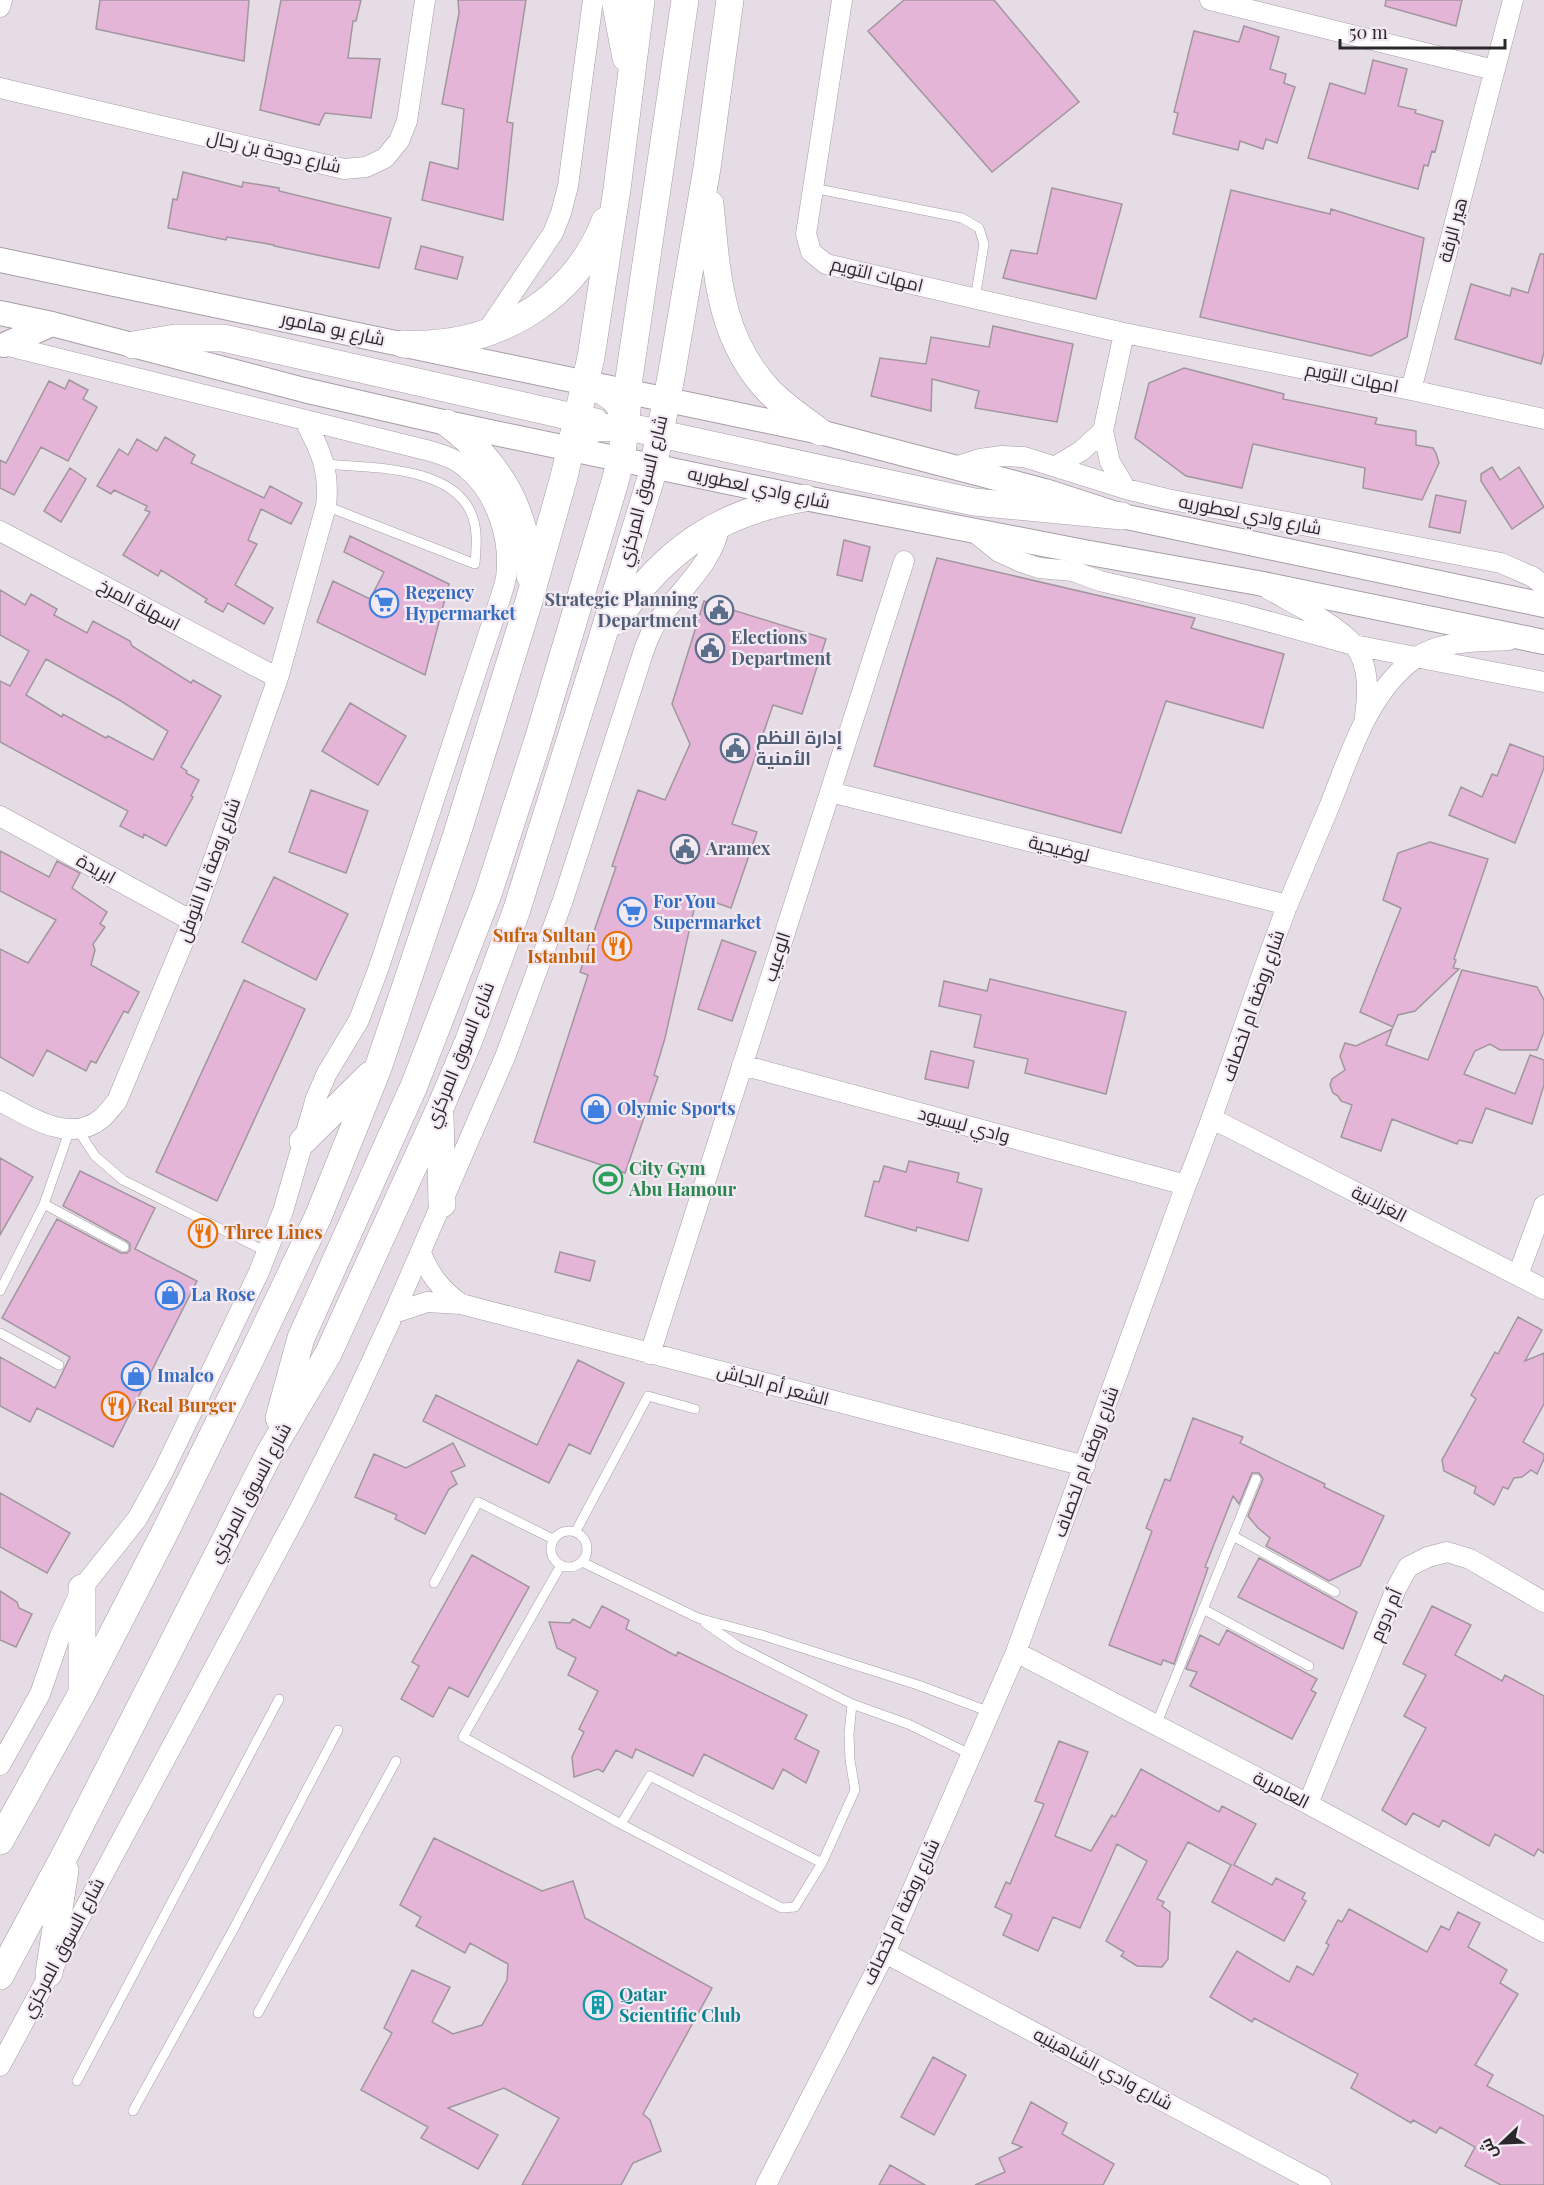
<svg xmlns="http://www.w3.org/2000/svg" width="1544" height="2185" font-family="'Playfair Display',Cairo,serif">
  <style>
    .building { fill: #e5b5d8; stroke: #a1969e; stroke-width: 1.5; fill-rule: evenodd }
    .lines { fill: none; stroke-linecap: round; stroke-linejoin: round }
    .service-casing { stroke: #a69da6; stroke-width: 10 }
    .minor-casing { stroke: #a69da6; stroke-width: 21 }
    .tertiary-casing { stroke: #a69da6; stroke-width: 26 }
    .secondary-casing { stroke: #a69da6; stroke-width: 28 }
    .service { stroke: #fff; stroke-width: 9 }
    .minor { stroke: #fff; stroke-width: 20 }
    .tertiary { stroke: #fff; stroke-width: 24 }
    .secondary { stroke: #fff; stroke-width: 27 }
    .labels { text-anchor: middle; stroke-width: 4.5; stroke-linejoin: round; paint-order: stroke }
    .street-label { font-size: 18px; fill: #2b282b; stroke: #f3e9f2 }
    .shop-label { font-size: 18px; font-weight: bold; fill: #366cbe; stroke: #f3e9f2; text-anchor: start }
    .service-label { font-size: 18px; font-weight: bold; fill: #4e5e75; stroke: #f3e9f2; text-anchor: start }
    .food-label { font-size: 18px; font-weight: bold; fill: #c56008; stroke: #f3e9f2; text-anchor: start }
    .leisure-label { font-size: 18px; font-weight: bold; fill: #27864d; stroke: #f3e9f2; text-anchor: start }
    .culture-label { font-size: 18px; font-weight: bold; fill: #0d838f; stroke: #f3e9f2; text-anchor: start }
  </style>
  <rect width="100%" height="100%" fill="#e6dce5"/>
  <path class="building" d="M100 0H249L244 61 96 29Z
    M281 0H361L356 21H353L348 58 380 59 371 118 325 113 319 125 260 110Z
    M458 0H526L507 122 513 123 503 220 422 200 430 162 458 169 464 109 442 104 459 13Z
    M904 0H994L1079 102 992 172 868 31Z
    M1386 0H1462L1456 26 1385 6Z
    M1244 26 1279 37 1270 69 1286 74 1284 83 1295 87 1277 143 1266 139 1263 149 1240 141 1238 150 1173 134 1178 113 1174 112 1194 31 1239 42Z
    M1373 60 1407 69 1398 106 1416 110 1415 113 1443 121 1435 152 1432 151 1428 166 1424 165 1418 189 1308 158 1330 83 1365 94Z
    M183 172 242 187 243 182 279 188V191L391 218 379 268 274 246V245L227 237 226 240 168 228 173 199 177 200Z
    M1052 188 1122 204 1096 299 1003 278 1011 250 1037 254Z
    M1231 190 1330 214 1331 209 1424 238 1407 337 1371 356 1200 317Z
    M421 246 463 257 457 279 415 269Z
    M1540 254H1544V352L1541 364 1455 339 1471 284 1510 296 1512 288 1528 293Z
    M993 326 1073 344 1057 422 975 408 979 391 932 379 931 411 871 396 880 358 926 364 931 337 989 347Z
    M1184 368 1284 394 1283 399 1377 418 1375 424 1416 431V445L1433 448 1436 453 1439 463 1422 500 1363 488 1365 468 1253 444 1242 488 1186 476 1135 438 1149 383Z
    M69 380 88 390 83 399 97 407 68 461 41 447 14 495 0 488V460L6 463 49 381 65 389Z
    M165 437 195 455 191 463 264 498 270 486 302 503 291 524 261 509 248 540 257 544 235 585 273 608 264 624 228 603 223 612 205 602 207 599 161 570 158 576 123 555 150 512 145 510 147 506 114 490 111 494 97 486 119 449 128 455 137 439 157 451Z
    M1492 467 1500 480 1519 467 1544 507 1512 529 1481 481V474Z
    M70 468 86 479 61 522 44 511Z
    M1436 495 1466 501 1460 533 1429 527Z
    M350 536 449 584 425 675 317 622 333 581 370 599 384 572 344 552Z
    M844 540 870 547 862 581 837 575Z
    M937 558 1195 618 1191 628 1284 654 1263 728 1166 701 1121 833 874 766Z
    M0 590 25 605 31 594 57 609 54 615 87 633 93 621 130 641 132 646 191 683 193 680 221 696 181 767 187 771 186 773 199 780 191 796 193 797 166 846 144 834 143 838 120 826 128 811 0 742V681L10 686 29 651 0 635ZM46 659 121 701 168 731 153 760 108 736 106 738 63 714 62 717 26 695Z
    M704 601 826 639 802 714 773 705 732 824 757 832 731 908 697 896 665 1038 654 1075 658 1077 625 1173 534 1142 588 975 580 972 616 867 612 866 638 790 665 800 690 744 672 704Z
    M350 703 406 736 378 785 322 751Z
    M1510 744 1544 757V768L1515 843 1449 815 1461 787 1482 797 1492 774 1497 776Z
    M311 790 368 811 346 873 289 852Z
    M1430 842 1488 859 1454 959 1456 960 1453 968 1459 969 1415 1011 1398 1015 1393 1027 1360 1012 1401 908 1383 900 1398 853Z
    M0 851 49 877 57 861 80 873 72 888 107 912 100 924 105 927 93 944 95 950 91 965 139 992 128 1013 124 1011 96 1063 91 1061 86 1071 47 1050 33 1076 0 1057V949L28 963 56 920 0 891Z
    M274 877 348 914 316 980 242 942Z
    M722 940 756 952 732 1021 698 1009Z
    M1462 970 1537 987 1544 1000V1032L1537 1050H1500L1490 1044 1475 1051 1464 1074 1515 1094 1530 1055 1544 1060V1085L1532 1124 1486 1108 1472 1143 1459 1140 1457 1144 1392 1119 1381 1151 1341 1137 1352 1105 1341 1101 1338 1096 1333 1093 1330 1085 1332 1079 1345 1070 1340 1056 1345 1043 1356 1046 1392 1029 1386 1045 1428 1060Z
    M990 979 1126 1012 1106 1094 1025 1073 1028 1059 974 1047 981 1015 939 1006 944 981 987 991Z
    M244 980 305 1009 217 1201 156 1172Z
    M931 1051 974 1061 968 1088 925 1079Z
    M0 1158 33 1177 0 1235Z
    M909 1161 959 1173 957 1182 982 1189 968 1241 917 1227 916 1231 865 1216 874 1181 879 1182 884 1166 906 1172Z
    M80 1171 155 1208 135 1249 197 1281 113 1447 37 1408 30 1422 0 1406V1357L55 1388 70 1357 2 1318 57 1219 121 1253H127L130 1250V1244L127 1241 63 1206Z
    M560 1252 595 1261 590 1281 555 1272Z
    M1518 1317 1542 1330 1525 1361 1544 1353V1404L1523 1442 1544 1454V1459L1537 1474 1531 1470 1522 1477 1514 1478 1508 1489 1503 1487 1494 1505 1474 1493 1476 1487 1444 1471 1442 1460 1476 1399 1471 1395 1495 1352 1498 1354Z
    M578 1360 624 1383 590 1454 569 1444 549 1483 423 1421 436 1395 537 1445Z
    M1193 1418 1243 1437 1240 1443 1325 1484 1324 1487 1384 1516 1360 1566 1329 1581 1266 1546 1270 1538 1258 1528 1248 1516 1263 1479 1259 1473H1252L1239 1504 1233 1496 1205 1567 1208 1568 1174 1664 1163 1660 1161 1665 1109 1645 1152 1531 1146 1528 1165 1479 1170 1481Z
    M453 1443 465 1466 451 1472 457 1484 449 1489 425 1534 395 1519 397 1515 355 1497 374 1454 406 1468Z
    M0 1493 70 1533 47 1573 0 1547Z
    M472 1555 529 1587 468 1697 449 1687 433 1717 401 1699 419 1666 412 1662Z
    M1259 1558 1357 1612 1343 1649 1238 1597Z
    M0 1591 17 1602 19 1608 32 1614 16 1647 0 1640Z
    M602 1606 629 1620 626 1629 676 1656 678 1652 807 1715 795 1739 819 1751 806 1783 783 1769 773 1789 704 1754 693 1776 636 1749 632 1758 616 1750 603 1772 598 1769 574 1777 572 1757 584 1732 579 1729 598 1691 568 1675 576 1658 557 1648 549 1622 570 1623 573 1619 590 1628Z
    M1432 1606 1471 1625 1455 1655 1502 1681 1505 1675 1544 1696V1853L1538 1849 1534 1856 1495 1834 1489 1846 1443 1820 1439 1827 1413 1813 1406 1825 1382 1810 1426 1728 1404 1716 1426 1675 1403 1664Z
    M1227 1630 1317 1679 1311 1690 1316 1693 1292 1739 1190 1686 1197 1672 1186 1669 1200 1635 1219 1645Z
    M1059 1741 1088 1752 1055 1836 1091 1851 1112 1815 1115 1817 1141 1769 1219 1812 1222 1806 1256 1824 1234 1865 1272 1885 1276 1878 1305 1893 1302 1899 1306 1901 1284 1941 1212 1902 1231 1865 1188 1842 1157 1899 1164 1902 1162 1906 1170 1912 1168 1959 1162 1967 1137 1966 1121 1956 1124 1952 1106 1941 1147 1861 1117 1844 1080 1928 1053 1917 1038 1951 1003 1935 1012 1915 995 1907 1006 1882 1010 1884 1044 1804 1035 1801Z
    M434 1838 542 1891 573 1881 585 1918 712 1988 643 2114 650 2120 661 2151 633 2163 621 2185H522L559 2118 504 2088 448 2108 498 2135 478 2169 421 2138 428 2127 361 2090 392 2033 384 2028 412 1970 450 1987 432 2022 453 2034 482 2025 507 1980 508 1964 470 1943 465 1953 416 1926 421 1917 400 1905Z
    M1349 1909 1427 1952 1441 1926 1449 1930 1458 1912 1480 1923 1468 1947 1507 1970 1500 1983 1518 1994 1475 2065 1493 2075 1487 2086 1544 2116V2185H1501L1465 2166 1475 2147 1440 2127 1436 2133 1413 2120 1411 2123 1351 2088 1358 2074 1254 2018 1252 2022 1210 1997 1237 1951 1289 1982 1297 1966 1313 1975 1329 1945 1326 1943 1338 1920 1342 1922Z
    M933 2057 966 2075 934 2135 901 2117Z
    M1031 2102 1067 2123 1062 2134 1114 2164 1103 2185H975L1005 2172 999 2158 1022 2147 1012 2143Z
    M890 2165 925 2185H879Z"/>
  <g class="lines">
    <g class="service-casing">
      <path id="service" d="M813 188 962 218 979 228 984 244 975 299
        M325 464C370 468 456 465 473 518 478 533 476 548 475 564L326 506
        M78 1130 95 1156 123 1180 267 1252
        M44 1204 124 1247
        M0 1291 44 1204 70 1129
        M0 1333 59 1365
        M551 1549a18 18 0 1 1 36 0a18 18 0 1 1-36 0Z
        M576 1531 648 1396 695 1409
        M1233 1536 1335 1592
        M582 1562 698 1618 765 1636 855 1665 918 1685 990 1712
        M561 1565 463 1737 621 1824 782 1908 795 1907 822 1863 855 1790 850 1760 849 1734 852 1704
        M434 1583 478 1502 553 1539
        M1203 1609 1309 1666
        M705 1623 738 1646 852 1704 908 1724 972 1755
        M1156 1725 1256 1479
        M621 1824 650 1776 822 1863
        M258 2013 396 1761
        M77 2081 279 1699
        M133 2111 233 1930 338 1730"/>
    </g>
    <g class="minor-casing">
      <path id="minor" d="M842 0 806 234 811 252 826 264 1124 333 1411 390 1544 419
        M1210 0 1494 70
        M0 7 2 0
        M0 88 344 169 366 167 385 158 399 141 407 121 425 0
        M1124 333 1103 431 1110 462 1126 489
        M485 334 553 233 561 213 568 186 593 0
        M0 344 430 451C443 455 457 459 467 469 497 494 511 540 506 578 504 587 501 596 498 605L379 967 359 1020 327 1073 316 1098 283 1211 259 1272 163 1472 137 1519 82 1588 60 1636 40 1694 0 1765
        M1411 390 1513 0
        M1056 466 1081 451 1103 431
        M955 467 980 459 1002 456 1024 457 1126 489 1167 499 1501 563 1533 577 1544 586
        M0 531 278 678
        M973 531 999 552 1021 562 1039 568 1073 571 1100 581 1241 614 1354 645 1544 682
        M1268 589C1292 603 1337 624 1354 645 1370 665 1368 693 1365 717
        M830 792 1288 905
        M0 816 192 921
        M742 1065 1186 1185
        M0 1101C29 1117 70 1144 101 1119 107 1114 112 1107 117 1101L192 921 278 678 326 506C330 471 321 450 304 420
        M1213 1119 1544 1289
        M421 1253C430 1275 441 1290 461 1304
        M1518 1275 1544 1205
        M394 1313 427 1302 461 1304 1085 1466
        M650 1354 904 561
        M1016 1652 1308 1804 1544 1932
        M1308 1804 1396 1589 1408 1567 1428 1557 1447 1552 1470 1559 1544 1602
        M885 1953 1321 2185
        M0 2066 297 1514 345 1419 394 1313 505 1057 563 900 645 647C649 637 653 626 660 618 681 589 715 561 720 524
        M766 2185 885 1953 1016 1652 1186 1185C1224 1092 1252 996 1288 904 1301 873 1314 842 1327 812 1349 759 1367 691 1417 657 1442 640 1480 642 1509 640"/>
    </g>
    <g class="tertiary-casing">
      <path id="tertiary" d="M0 260 820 432 1045 491 1122 516 1544 605
        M0 313 52 324 304 390 447 423 805 498 1084 552 1258 583 1544 642
        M4 345 52 324"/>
    </g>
    <g class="secondary-casing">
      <path id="secondary" d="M615 0 626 58
        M710 204C717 274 719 339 770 392 785 407 803 419 820 432
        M403 344C490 348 572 305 605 221
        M133 345 175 338H223L595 422
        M447 423C499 462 527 510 530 576
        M626 425 629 378 685 0
        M570 449C583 421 613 427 638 429L974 502 1122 516
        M616 621C665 550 718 512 805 498
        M440 1115 442 1204
        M303 1141 370 1075
        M279 1418 301 1338 414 1086 488 894 537 743 614 485C620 464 631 423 618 404 611 394 597 388 586 384
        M82 1689V1588
        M0 1841 82 1693 164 1534 249 1362 318 1217 378 1068 456 837 529 601 564 477 591 357 617 189 641 0
        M49 1973 65 1870
        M0 1976 68 1849 269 1454 328 1354 440 1108 469 1040 516 912 601 642 651 478 671 377 707 168 730 0"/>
    </g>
    <use href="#service" class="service"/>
    <use href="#minor" class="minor"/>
    <use href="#tertiary" class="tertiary"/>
    <use href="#secondary" class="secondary"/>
  </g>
  <defs>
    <g id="supermarket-ring" transform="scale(1.5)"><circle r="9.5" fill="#f3e9f2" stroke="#3f7fe0" stroke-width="1.5"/><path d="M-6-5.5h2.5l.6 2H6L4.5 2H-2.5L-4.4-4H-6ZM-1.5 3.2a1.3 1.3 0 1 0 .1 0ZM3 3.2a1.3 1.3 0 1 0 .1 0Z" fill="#3f7fe0"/></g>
    <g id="civic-ring" transform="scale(1.5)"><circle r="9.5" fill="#f3e9f2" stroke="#5c6f8a" stroke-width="1.5"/><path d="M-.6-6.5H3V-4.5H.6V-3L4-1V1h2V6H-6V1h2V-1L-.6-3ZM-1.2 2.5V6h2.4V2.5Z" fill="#5c6f8a"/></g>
    <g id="restaurant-ring" transform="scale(1.5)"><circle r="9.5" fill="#f3e9f2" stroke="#e8710a" stroke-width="1.5"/><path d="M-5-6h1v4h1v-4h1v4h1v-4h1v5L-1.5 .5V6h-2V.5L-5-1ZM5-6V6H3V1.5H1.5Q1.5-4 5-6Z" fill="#e8710a"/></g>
    <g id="shop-ring" transform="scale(1.5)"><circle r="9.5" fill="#f3e9f2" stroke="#3f7fe0" stroke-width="1.5"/><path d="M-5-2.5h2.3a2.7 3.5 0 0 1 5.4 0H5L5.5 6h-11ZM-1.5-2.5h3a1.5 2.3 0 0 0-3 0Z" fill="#3f7fe0"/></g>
    <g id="stadium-ring" transform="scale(1.5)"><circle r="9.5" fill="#f3e9f2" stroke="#2e9e5b" stroke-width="1.5"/><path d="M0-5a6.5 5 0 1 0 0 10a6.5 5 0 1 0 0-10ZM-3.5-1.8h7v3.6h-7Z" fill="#2e9e5b"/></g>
    <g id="building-ring" transform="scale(1.5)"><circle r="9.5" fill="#f3e9f2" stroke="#0f9aa8" stroke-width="1.5"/><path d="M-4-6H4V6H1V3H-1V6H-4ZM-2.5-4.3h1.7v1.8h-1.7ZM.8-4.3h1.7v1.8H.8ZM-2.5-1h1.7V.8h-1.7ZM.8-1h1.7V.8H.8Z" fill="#0f9aa8"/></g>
  </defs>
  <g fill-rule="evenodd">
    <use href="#supermarket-ring" x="384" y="603"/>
    <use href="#civic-ring" x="719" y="610"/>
    <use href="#civic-ring" x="710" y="648"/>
    <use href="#civic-ring" x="735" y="748"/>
    <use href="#civic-ring" x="685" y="849"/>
    <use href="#supermarket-ring" x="632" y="912"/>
    <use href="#restaurant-ring" x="617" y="946"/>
    <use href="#shop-ring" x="596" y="1109"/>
    <use href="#stadium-ring" x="608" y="1179"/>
    <use href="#restaurant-ring" x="203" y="1233"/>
    <use href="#shop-ring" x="170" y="1295"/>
    <use href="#shop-ring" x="136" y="1376"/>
    <use href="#restaurant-ring" x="116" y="1406"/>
    <use href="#building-ring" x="598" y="2005"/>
  </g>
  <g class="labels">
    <g class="street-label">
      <text transform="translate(274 152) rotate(13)" y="6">شارع دوحة بن رحال</text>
      <text transform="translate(1453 230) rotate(-75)" y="6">هير الرقة</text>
      <text transform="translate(877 275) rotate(14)" y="6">امهات التويم</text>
      <text transform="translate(333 329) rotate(12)" y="6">شارع بو هامور</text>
      <text transform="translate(1352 378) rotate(11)" y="6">امهات التويم</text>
      <text transform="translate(759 488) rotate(12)" y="6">شارع وادي لعطوريه</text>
      <text transform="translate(643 491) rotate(-76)" y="6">شارع السوق المركزي</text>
      <text transform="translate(1250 515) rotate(11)" y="6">شارع وادي لعطوريه</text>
      <text transform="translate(139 605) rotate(28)" y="6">اسهلة المرخ</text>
      <text transform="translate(1059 849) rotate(14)" y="6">لوضيحية</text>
      <text transform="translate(96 869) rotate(29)" y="6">ابريدة</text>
      <text transform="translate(209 870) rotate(-70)" y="6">شارع روضة ابا النوفل</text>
      <text transform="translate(777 957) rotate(-72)" y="6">الوعيب</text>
      <text transform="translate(1253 1006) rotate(-71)" y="6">شارع روضة ام لخصاف</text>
      <text transform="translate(460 1055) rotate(-68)" y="6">شارع السوق المركزي</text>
      <text transform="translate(964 1125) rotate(15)" y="6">وادي ليسيود</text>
      <text transform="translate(1379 1204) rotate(27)" y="6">الغزلانية</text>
      <text transform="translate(773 1385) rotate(15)" y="6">الشعر أم الجاش</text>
      <text transform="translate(1086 1462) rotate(-70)" y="6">شارع روضة ام لخصاف</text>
      <text transform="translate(250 1493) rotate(-62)" y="6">شارع السوق المركزي</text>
      <text transform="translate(1386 1615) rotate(-67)" y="6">أم ردوم</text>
      <text transform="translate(1281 1790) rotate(27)" y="6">العامرية</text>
      <text transform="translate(901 1912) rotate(-65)" y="6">شارع روضة ام لخصاف</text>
      <text transform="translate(63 1948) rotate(-62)" y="6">شارع السوق المركزي</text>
      <text transform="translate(1103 2069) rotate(28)" y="6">شارع وادي الشاهينيه</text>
    </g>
    <g class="shop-label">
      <text x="405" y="599">Regency<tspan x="405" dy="21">Hypermarket</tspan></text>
      <text x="653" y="908">For You<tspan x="653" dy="21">Supermarket</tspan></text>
      <text x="617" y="1115">Olymic Sports</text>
      <text x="191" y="1301">La Rose</text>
      <text x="157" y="1382">Imalco</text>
    </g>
    <g class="service-label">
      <text x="698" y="606" text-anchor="end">Strategic Planning<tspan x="698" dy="21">Department</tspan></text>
      <text x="731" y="644">Elections<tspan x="731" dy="21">Department</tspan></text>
      <text x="756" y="744">إدارة النظم<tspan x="756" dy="21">الأمنية</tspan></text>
      <text x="706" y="855">Aramex</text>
    </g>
    <g class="food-label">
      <text x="596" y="942" text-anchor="end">Sufra Sultan<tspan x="596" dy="21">Istanbul</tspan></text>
      <text x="224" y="1239">Three Lines</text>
      <text x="137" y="1412">Real Burger</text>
    </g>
    <g class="leisure-label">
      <text x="629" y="1175">City Gym<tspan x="629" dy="21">Abu Hamour</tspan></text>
    </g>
    <g class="culture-label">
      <text x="619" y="2001">Qatar<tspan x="619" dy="21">Scientific Club</tspan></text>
    </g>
  </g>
  <g transform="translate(1502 2143) rotate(247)" stroke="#f3e9f2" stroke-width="4.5" paint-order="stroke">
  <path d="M0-4.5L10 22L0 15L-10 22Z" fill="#2b282b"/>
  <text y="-9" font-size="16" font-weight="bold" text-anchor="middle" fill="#2b282b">ش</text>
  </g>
  <path d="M1340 39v9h165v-9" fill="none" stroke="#2b282b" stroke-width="3"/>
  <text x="1349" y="39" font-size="18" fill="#2b282b" stroke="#f3e9f2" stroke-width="4.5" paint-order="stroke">50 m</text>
</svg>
